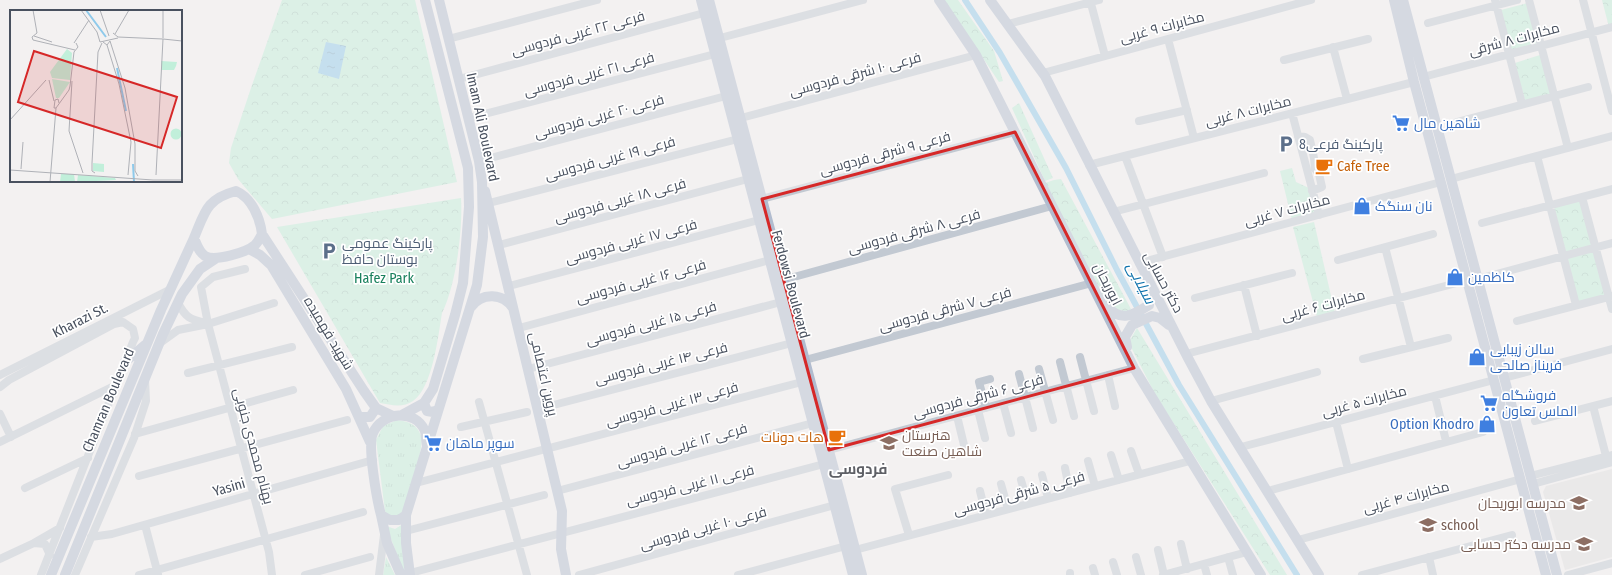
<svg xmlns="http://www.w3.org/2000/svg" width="1612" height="575" font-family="'Fira Sans Condensed',Cairo,sans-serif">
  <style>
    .education { fill: #e1e0e0 }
    .grass { fill: url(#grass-tufts) }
    .forest { fill: url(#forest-crowns) }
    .water { fill: url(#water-ripples) }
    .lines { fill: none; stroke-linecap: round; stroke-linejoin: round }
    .canal { stroke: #8fcaeb; stroke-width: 6 }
    .minor { stroke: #c2c9d2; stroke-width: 8 }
    .major { stroke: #b1bccf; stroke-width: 10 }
    .marked { fill: none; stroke: #d62828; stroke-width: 3; stroke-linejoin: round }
    .labels { text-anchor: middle; stroke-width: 3.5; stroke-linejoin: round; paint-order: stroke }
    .street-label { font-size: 14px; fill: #49515f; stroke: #fff }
    .shop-label { font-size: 14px; fill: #366cbe; stroke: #fff; text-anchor: start }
    .service-label { font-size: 14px; fill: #4e5e75; stroke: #fff; text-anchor: start }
    .food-label { font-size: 14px; fill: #c56008; stroke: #fff; text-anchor: start }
    .park-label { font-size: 14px; fill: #19815d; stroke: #fff }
    .education-label { font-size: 14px; fill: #785e54; stroke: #fff; text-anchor: start }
    .water-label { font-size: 15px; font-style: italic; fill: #0e72ac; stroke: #fff }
    .neighbourhood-label { font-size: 15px; font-weight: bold; fill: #5e6066; stroke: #fff }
    .inset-river { fill: none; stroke: #8fcaeb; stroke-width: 2 }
    .inset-road { fill: none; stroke: #afb1b7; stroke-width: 1 }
    .view { fill: #d62828; fill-opacity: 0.15; stroke: #d62828; stroke-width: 2 }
    .inset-edge { fill: none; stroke: #49515f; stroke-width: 2 }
  </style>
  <defs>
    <pattern id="grass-tufts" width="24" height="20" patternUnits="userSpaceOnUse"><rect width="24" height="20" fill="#c1efda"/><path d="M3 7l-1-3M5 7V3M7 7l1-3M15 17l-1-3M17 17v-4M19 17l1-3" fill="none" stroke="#a7cfbe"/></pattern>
    <pattern id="forest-crowns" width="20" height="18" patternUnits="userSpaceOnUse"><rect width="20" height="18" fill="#c1efda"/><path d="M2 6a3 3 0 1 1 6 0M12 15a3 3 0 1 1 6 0" fill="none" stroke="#a7cfbe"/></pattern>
    <pattern id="water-ripples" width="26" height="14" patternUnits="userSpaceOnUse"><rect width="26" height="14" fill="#8fcaeb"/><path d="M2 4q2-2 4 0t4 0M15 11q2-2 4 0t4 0" fill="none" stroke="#77a6c2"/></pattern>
  </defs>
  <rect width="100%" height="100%" fill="#f3f1f1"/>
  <path class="education" d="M1612 469V557L1565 570 1543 492 1546 486Z"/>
  <path class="grass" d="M397 420C408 421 418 425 421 436 425 449 407 498 403 512L396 518 386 513 385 511 376 440 383 426Z
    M403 524 405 575 386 526 395 529Z
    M386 557 395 575H383Z"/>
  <path class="forest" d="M282 0H415L457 182 272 219 238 179 229 163 231 148 251 88Z
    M944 0H958L994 51 1003 81 999 82Z
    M1602 0H1612V26L1609 27Z
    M1528 3 1538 43 1511 50 1501 10Z
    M1540 55 1551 94 1525 101 1515 63Z
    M1019 103 1053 178 1045 181 1012 108Z
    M1292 168 1296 182 1309 188 1315 213 1292 220 1280 171Z
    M1061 179 1131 309 1127 312 1116 309 1105 299 1045 183 1054 180Z
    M461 198C463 230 456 285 442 313 438 336 433 387 413 401 403 408 391 405 380 403L277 227Z
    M1581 200 1593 246 1566 253 1554 207Z
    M1314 222 1335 313 1317 317 1293 227Z
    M1594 250 1606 296 1578 303 1567 256Z
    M1137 328 1287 575H1270L1155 394 1132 349 1130 340Z"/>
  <path class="water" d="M326 42 346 46 339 79 318 73Z"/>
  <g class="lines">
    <path class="canal" d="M965 0 1000 53 1066 168 1117 270 1179 385 1297 575"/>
    <path class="minor" d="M1090 0 1105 56
      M1495 0 1522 104
      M1529 0 1568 148
      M1583 0 1612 111
      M1428 23 1517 0
      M1008 24 1099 0
      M720 38 863 0
      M448 39 597 0
      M1168 39 1194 138
      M1333 47 1347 99
      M1284 60 1368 39
      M1043 73 1311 0
      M1423 77 1612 27
      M459 79 704 13
      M1292 113 1319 215
      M469 118 715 54
      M741 118 976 55
      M1139 121 1187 110
      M1457 122 1588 87
      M1298 136 1305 137 1310 140 1314 158 1315 169 1319 174 1322 187 1312 191
      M1125 156 1163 257
      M1537 156 1576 305
      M479 161 726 96
      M1089 165 1414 82
      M1451 179 1612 136
      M1582 197 1612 309
      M762 199 1015 132
      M489 203 738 139
      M1113 212 1264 173
      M1482 223 1612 189
      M499 245 748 179
      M1385 247 1411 347
      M1338 260 1433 234
      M1139 263 1441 182
      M245 269 213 277 201 287 208 324 269 552 272 575
      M1478 279 1612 243
      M783 280 1052 206
      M1244 285 1257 336
      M509 286 759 220
      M1195 298 1292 273
      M178 303C186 318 190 319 205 323
      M1517 321 1612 296
      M519 328 770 260
      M160 343 178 330 208 324 274 303
      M1186 354 1468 280
      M1080 357 1094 411
      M1363 359 1448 338
      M805 360 1092 283
      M1060 362 1074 416
      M528 369 781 302
      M1039 369 1053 420
      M188 373 292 347
      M1019 374 1033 428
      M0 375 171 289
      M1108 375 1115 406
      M1504 378 1612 349
      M0 387 9 380 114 324 123 322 133 329 135 338 133 342 41 575
      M1435 396 1446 441
      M1211 401 1317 372
      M479 402 527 575
      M1003 403 1011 433
      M1593 406 1606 456
      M986 408 979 382 990 379
      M538 409 792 343
      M978 410 985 438
      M0 414 11 437
      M957 416 964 445
      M1535 421 1612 401
      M1336 422 1348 469
      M461 427 527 412
      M135 434 293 390
      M0 442 116 385
      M1241 447 1494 380
      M829 450 1134 368
      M1131 451 1139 474
      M1111 455 1119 480
      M1088 461 1095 486
      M1065 468 1070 493
      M1042 475 1048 498
      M139 476 347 420
      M1530 476 1612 455
      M1021 480 1028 504
      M416 483 802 382
      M1001 484 1008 509
      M1533 484 1612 462
      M25 488 88 458
      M557 491 813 423
      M980 491 986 515
      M1268 491 1483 432
      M145 525 158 574
      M406 531 544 495
      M909 535 895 489 948 475
      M91 537 112 534 373 460
      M1298 540 1521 479
      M1181 544 1187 569
      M855 550 1190 461
      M1158 550 1164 575
      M50 555 45 544 34 543 60 528
      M1136 557 1141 575
      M1228 557 1233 575
      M1429 557 1433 575
      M0 559 34 543
      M1113 562 1117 575
      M1204 564 1207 575
      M1093 568 1095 575
      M410 573 824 464
      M1070 573V575
      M75 575 134 438 146 401 145 380
      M139 575 363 512
      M305 575 370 557
      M379 575 384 535
      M579 575 835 505
      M738 575 846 546
      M1163 575 1247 552
      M1362 575 1512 535
      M1568 575 1612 563"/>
    <path class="major" d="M701 0 853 575
      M709 0 862 575
      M939 0 976 55 1134 368 1261 575
      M990 0 1045 76 1188 358 1211 401 1319 575
      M1394 0 1414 82 1546 575
      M1403 0 1557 575
      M236 191C252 198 260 218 262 234 260 238 258 242 255 245 247 252 215 262 205 256 199 252 197 245 194 238 205 212 206 199 236 191Z
      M485 191 562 511 561 549 566 575
      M262 234 364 391 376 408 393 416
      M249 249 260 255 271 265 346 389 370 442
      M1106 306C1121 322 1132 316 1149 305L1147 287
      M471 307C482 292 503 293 513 308
      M1127 347 1125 337 1132 325 1152 316 1160 318 1169 325
      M125 362 145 345
      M424 403 427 411 433 412 438 410
      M402 415 424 403 433 389 455 315 463 283 469 207 468 168 425 0
      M359 417H370L376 408
      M427 446C426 441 426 435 425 431 415 408 382 412 373 433 367 445 377 500 381 515L390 520H399L406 515 477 285 483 237 482 182 479 161 439 0
      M381 515 387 543 401 575
      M406 515V543L410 575
      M51 575 161 310 194 238
      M65 575 163 334 182 294 200 269 215 259"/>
  </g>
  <path d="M0 0H1612V575H0ZM1015 132 1134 368 829 450 762 199Z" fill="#f3f1f1" fill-opacity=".55" fill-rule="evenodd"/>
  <path class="marked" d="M1015 132 1134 368 829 450 762 199Z"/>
  <defs>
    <g id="supermarket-bare" transform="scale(1.38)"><path d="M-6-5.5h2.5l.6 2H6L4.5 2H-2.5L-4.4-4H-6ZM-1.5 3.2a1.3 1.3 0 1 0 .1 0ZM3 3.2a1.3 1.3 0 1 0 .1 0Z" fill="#3f7fe0" stroke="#fff" stroke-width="2.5" paint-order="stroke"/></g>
    <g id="parking-bare" transform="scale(1.38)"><path d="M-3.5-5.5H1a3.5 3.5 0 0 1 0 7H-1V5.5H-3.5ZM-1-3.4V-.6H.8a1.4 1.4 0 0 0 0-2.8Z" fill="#5c6f8a" stroke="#fff" stroke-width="2.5" paint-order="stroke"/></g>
    <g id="cafe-bare" transform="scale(1.38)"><path d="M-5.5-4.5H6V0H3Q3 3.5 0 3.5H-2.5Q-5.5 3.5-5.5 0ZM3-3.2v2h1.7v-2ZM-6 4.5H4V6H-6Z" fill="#e8710a" stroke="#fff" stroke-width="2.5" paint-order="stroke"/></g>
    <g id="shop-bare" transform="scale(1.38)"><path d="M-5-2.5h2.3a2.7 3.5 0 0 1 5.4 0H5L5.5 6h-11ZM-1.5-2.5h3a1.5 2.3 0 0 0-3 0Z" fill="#3f7fe0" stroke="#fff" stroke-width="2.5" paint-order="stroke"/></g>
    <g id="school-bare" transform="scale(1.38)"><path d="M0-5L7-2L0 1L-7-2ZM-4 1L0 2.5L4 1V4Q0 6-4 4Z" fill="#8d6e63" stroke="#fff" stroke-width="2.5" paint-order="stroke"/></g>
  </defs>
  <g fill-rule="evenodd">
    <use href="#supermarket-bare" x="1401" y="123"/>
    <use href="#parking-bare" x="1286" y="144"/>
    <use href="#cafe-bare" x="1324" y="166"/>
    <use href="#shop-bare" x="1362" y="206"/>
    <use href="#parking-bare" x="329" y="251"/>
    <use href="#shop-bare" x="1455" y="277"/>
    <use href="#shop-bare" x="1477" y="357"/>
    <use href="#supermarket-bare" x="1489" y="403"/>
    <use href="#shop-bare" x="1487" y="424"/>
    <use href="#cafe-bare" x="837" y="437"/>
    <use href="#supermarket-bare" x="433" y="443"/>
    <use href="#school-bare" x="889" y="443"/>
    <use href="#school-bare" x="1579" y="503"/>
    <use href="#school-bare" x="1428" y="525"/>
    <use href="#school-bare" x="1584" y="544"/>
  </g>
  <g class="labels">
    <g class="street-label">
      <text transform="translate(1162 27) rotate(-15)" y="5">مخابرات ۹ غربی</text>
      <text transform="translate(578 33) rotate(-15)" y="5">فرعی ۲۲ غربی فردوسی</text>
      <text transform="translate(1514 39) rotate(-15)" y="5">مخابرات ۸ شرقی</text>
      <text transform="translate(589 74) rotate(-15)" y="5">فرعی ۲۱ غربی فردوسی</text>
      <text transform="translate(855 74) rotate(-15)" y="5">فرعی ۱۰ شرقی فردوسی</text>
      <text transform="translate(1248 111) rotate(-14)" y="5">مخابرات ۸ غربی</text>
      <text transform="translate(599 116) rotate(-15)" y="5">فرعی ۲۰ غربی فردوسی</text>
      <text transform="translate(483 127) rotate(78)" y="5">Imam Ali Boulevard</text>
      <text transform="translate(885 153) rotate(-15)" y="5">فرعی ۹ شرقی فردوسی</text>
      <text transform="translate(610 158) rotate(-15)" y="5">فرعی ۱۹ غربی فردوسی</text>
      <text transform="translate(620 200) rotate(-15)" y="5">فرعی ۱۸ غربی فردوسی</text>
      <text transform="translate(1287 210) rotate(-15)" y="5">مخابرات ۷ غربی</text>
      <text transform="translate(914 231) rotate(-15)" y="5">فرعی ۸ شرقی فردوسی</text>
      <text transform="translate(631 241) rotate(-15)" y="5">فرعی ۱۷ غربی فردوسی</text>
      <text transform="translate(641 281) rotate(-15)" y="5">فرعی ۱۶ غربی فردوسی</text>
      <text transform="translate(1164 282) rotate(62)" y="5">دکتر حسابی</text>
      <text transform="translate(791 284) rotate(75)" y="5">Ferdowsi Boulevard</text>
      <text transform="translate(1108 284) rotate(63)" y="5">ابوریحان</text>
      <text transform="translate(1323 305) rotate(-15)" y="5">مخابرات ۶ غربی</text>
      <text transform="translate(945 309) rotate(-15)" y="5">فرعی ۷ شرقی فردوسی</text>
      <text transform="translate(80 320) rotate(-27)" y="5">Kharazi St.</text>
      <text transform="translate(651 323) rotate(-15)" y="5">فرعی ۱۵ غربی فردوسی</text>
      <text transform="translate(329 333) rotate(59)" y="5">شهید فهمیده</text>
      <text transform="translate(661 363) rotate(-14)" y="5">فرعی ۱۴ غربی فردوسی</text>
      <text transform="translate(544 374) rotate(77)" y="5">پروین اعتصامی</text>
      <text transform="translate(978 396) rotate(-15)" y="5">فرعی ۶ شرقی فردوسی</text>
      <text transform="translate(108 400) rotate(-67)" y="5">Chamran Boulevard</text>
      <text transform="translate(1364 401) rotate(-15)" y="5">مخابرات ۵ غربی</text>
      <text transform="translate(672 404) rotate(-15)" y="5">فرعی ۱۳ غربی فردوسی</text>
      <text transform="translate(682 445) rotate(-15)" y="5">فرعی ۱۲ غربی فردوسی</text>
      <text transform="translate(254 446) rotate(75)" y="5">بهنام محمدی جنوبی</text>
      <text transform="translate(690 485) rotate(-14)" y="5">فرعی ۱۱ غربی فردوسی</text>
      <text transform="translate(229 487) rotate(-16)" y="5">Yasini</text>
      <text transform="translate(1019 493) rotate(-15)" y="5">فرعی ۵ شرقی فردوسی</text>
      <text transform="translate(1406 497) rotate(-15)" y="5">مخابرات ۴ غربی</text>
      <text transform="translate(703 528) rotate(-15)" y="5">فرعی ۱۰ غربی فردوسی</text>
    </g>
    <g class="shop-label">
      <text x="1414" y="128">شاهین مال</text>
      <text x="1375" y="211">نان سنگک</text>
      <text x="1468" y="282">کاظمین</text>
      <text x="1490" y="354">سالن زیبایی<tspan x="1490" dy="16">فریناز صالحی</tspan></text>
      <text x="1502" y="400">فروشگاه<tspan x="1502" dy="16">الماس تعاون</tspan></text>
      <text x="1474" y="429" text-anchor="end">Option Khodro</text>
      <text x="446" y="448">سوپر ماهان</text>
    </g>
    <g class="service-label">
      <text x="1299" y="149">پارکینگ فرعی8</text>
      <text x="342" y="248">پارکینگ عمومی<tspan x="342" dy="16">بوستان حافظ</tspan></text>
    </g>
    <g class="food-label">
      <text x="1337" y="171">Cafe Tree</text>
      <text x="824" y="442" text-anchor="end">هات دونات</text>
    </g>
    <g class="park-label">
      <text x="384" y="283">Hafez Park</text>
    </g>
    <g class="education-label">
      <text x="902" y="440">هنرستان<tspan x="902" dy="16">شاهین صنعت</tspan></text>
      <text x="1566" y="508" text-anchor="end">مدرسه ابوریحان</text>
      <text x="1441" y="530">school</text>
      <text x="1571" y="549" text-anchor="end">مدرسه دکتر حسابی</text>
    </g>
    <g class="water-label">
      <text transform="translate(1141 283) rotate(63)" y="5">سیلابی</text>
    </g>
    <g class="neighbourhood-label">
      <text x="858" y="474">فردوسی</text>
    </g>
  </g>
  <g transform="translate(10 10)">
    <rect width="172" height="172" fill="#f3f1f1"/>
    <path d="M57 39 62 43 60 70 42 68 40 62ZM42 69 60 72 49 88H46ZM160.5 124a5.5 5.5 0 1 1 11 0a5.5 5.5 0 1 1-11 0ZM83 153 94 154V162L83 161ZM51 164H64L65 172H50ZM68 165 105 168 106 170 67 172Z" fill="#c1efda"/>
    <path d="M151 51 167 52 166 56 164 60H151Z" fill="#c1efda"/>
    <path class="inset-river" d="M76 0 96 27M107 58 116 101M123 154 124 172"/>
    <path class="inset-road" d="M23 0 27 23 22 27 23 30 65 40M71 0 87 22 90 32 108 28M90 0 99 26M103 23 108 27 153 29 146 165M105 24 119 0M24 26 42 32M153 28V0M153 29 172 31M93 32 97 35 109 74 121 132 118 165M64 33 79 10M97 35 100 31 115 78 125 134V161L128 166M39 70 44 91M62 71 59 121 73 163M49 93 48 89 45 90 44 98H46L59 80 60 76 64 42 68 37 66 33M0 110 36 70M11 159 13 132M0 160 143 170H172M85 163 82 161V153L88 42 92 33M40 172 46 98"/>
    <path class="view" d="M24 41 167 87 151 138 8 92Z"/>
    <rect width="172" height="172" class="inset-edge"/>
  </g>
</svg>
